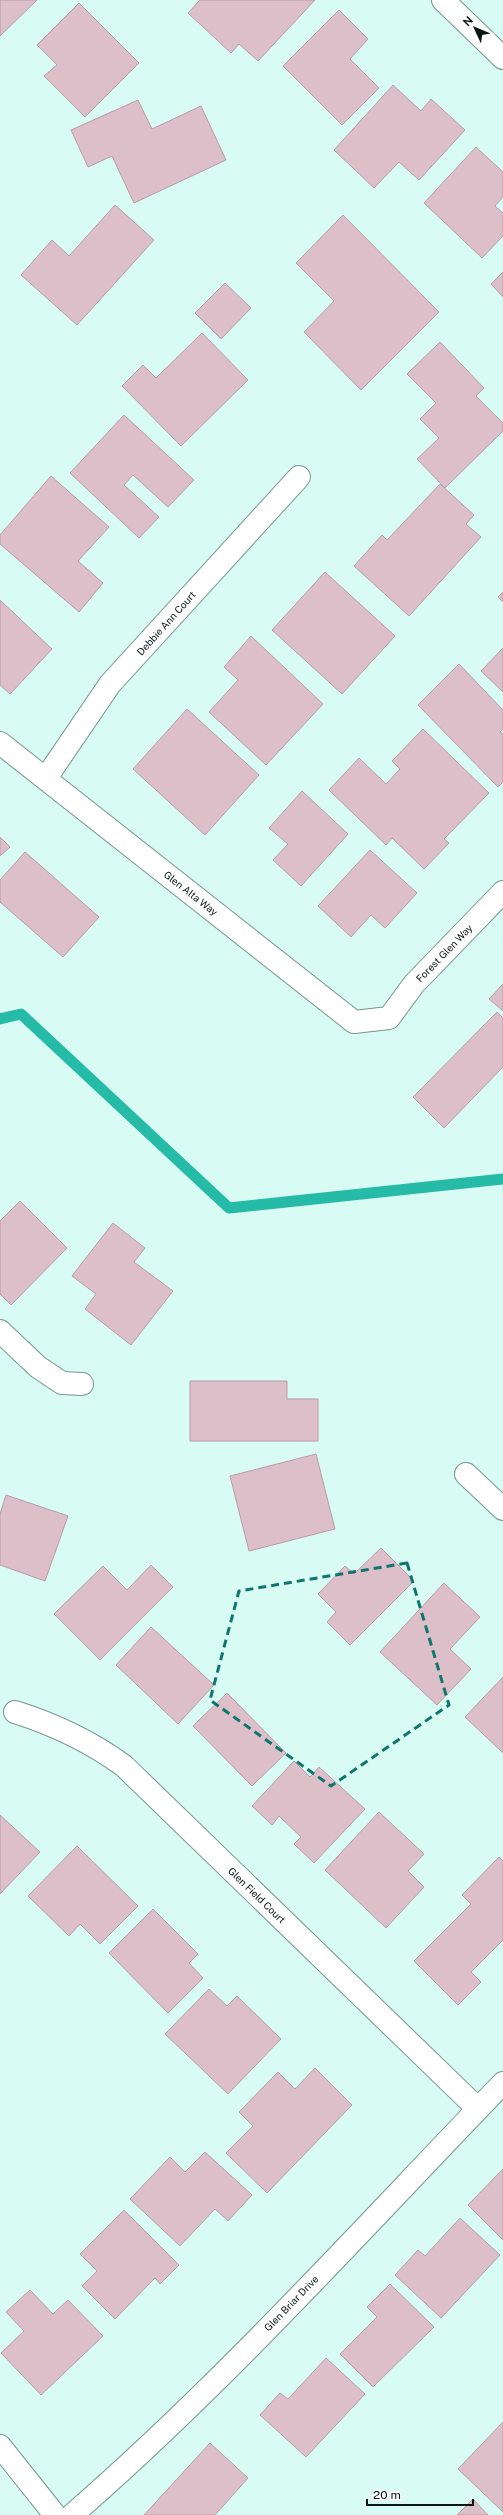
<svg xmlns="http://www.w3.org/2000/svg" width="503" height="2515" font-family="'Public Sans',sans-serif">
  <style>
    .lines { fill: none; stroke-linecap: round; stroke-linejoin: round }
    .stream { stroke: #25bba6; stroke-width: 11 }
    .building { fill: #ddbfca; stroke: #b99ca7 }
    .minor-casing { stroke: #76968f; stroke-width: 24 }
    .minor { stroke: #fff; stroke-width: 22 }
    .marked { fill: none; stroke: #0f766e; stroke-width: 3; stroke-dasharray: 8 5; stroke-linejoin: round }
    .labels { text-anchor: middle; stroke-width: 3; stroke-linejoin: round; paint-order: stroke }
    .street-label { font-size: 10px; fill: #081512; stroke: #fff }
  </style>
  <rect width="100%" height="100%" fill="#d8fbf3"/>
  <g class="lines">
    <path class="stream" d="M0 1019 21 1014 229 1208 503 1179"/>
  </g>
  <path class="building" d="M0 0H37L0 36Z
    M200 0H315L258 61 239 44 231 53 188 13Z
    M79 3 139 63 85 117 44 76 57 65 37 45Z
    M339 10 368 39 350 59 379 88 342 125 283 66Z
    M393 85 421 111 431 99 465 130 419 180 399 162 374 188 334 150Z
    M138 100 152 129 201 106 226 160 134 203 112 156 88 167 71 130Z
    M476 147 503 172V197L495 206 503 213V236L482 258 424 203Z
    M115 205 154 240 77 325 21 275 52 240 69 256Z
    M343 215 439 312 361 390 304 332 334 301 296 263Z
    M503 272V297L491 284Z
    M225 283 251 308 221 339 195 313Z
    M202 333 248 380 181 446 122 386 143 365 156 378Z
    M440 342 484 388 476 396 503 423V431L445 488 417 459 439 438 420 419 436 403 407 374Z
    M124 415 194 480 168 507 133 475 124 485 159 517 139 538 70 473Z
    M51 476 109 527 78 561 103 583 79 612 0 544V535Z
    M440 484 474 515 466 524 481 537 409 616 354 566 382 535 387 540Z
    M325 572 395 636 342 694 272 630Z
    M503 592V602L498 597Z
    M0 600 52 649 10 694 0 685Z
    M251 636 323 704 266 765 209 712 238 680 224 667Z
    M503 648V692L481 671Z
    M459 664 503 710V729L500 732 503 734V782L498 787 418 705Z
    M187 709 259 775 205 835 133 769Z
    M423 729 489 793 444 839 449 843 424 869 392 838 386 845 329 790 359 758 386 784 400 769 392 761Z
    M302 791 348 834 301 886 273 860 288 844 269 828Z
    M0 837 10 847 0 856Z
    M370 850 417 893 385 928 371 915 351 937 318 906Z
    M25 852 99 917 63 957 0 902V880Z
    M503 984V1011L489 999Z
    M497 1012 503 1018V1067L444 1128 413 1097Z
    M20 1201 67 1248 11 1305 0 1294V1221Z
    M113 1223 145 1248 134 1262 173 1291 131 1345 85 1309 96 1294 72 1276Z
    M190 1381H287V1399H318V1441H190Z
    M316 1454 335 1529 249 1551 230 1476Z
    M6 1495 68 1516 45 1581 0 1565V1514Z
    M381 1548 414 1581 350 1645 327 1622 336 1612 318 1594 345 1566 354 1574Z
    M151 1565 173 1587 100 1660 54 1614 103 1566 127 1590Z
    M444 1583 480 1617 450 1649 471 1669 437 1705 380 1652Z
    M151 1627 214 1685 178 1724 116 1665Z
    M503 1677V1753L465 1717Z
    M227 1693 286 1753 252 1786 193 1726Z
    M294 1761 310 1777 319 1767 365 1809 314 1863 294 1844 301 1837 279 1816 272 1825 252 1806Z
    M379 1812 424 1854 408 1871 424 1887 386 1928 325 1870Z
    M0 1815 40 1852 0 1894Z
    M77 1846 138 1906 100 1944 80 1924 69 1936 28 1896Z
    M499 1857 503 1861V1940L471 1972 481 1982 458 2005 414 1961 471 1904 462 1895Z
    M153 1909 198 1954 189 1963 203 1978 168 2013 109 1953Z
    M209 1989 227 2006 237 1996 281 2039 228 2094 165 2034Z
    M315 2068 352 2105 267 2193 226 2153 253 2126 239 2112 278 2072 295 2089Z
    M205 2152 252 2195 228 2221 215 2209 180 2246 130 2199 170 2157 185 2172Z
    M503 2169V2240L468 2205Z
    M124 2210 179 2265 160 2284 155 2278 115 2319 82 2286 97 2271 80 2254Z
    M460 2218 500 2255 441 2318 395 2275 418 2250 425 2256Z
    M390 2284 434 2327 373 2387 340 2354 377 2317 367 2307Z
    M30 2290 53 2314 68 2300 103 2336 41 2395 1 2353 24 2331 6 2312Z
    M326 2358 365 2394 306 2457 260 2415 280 2393 288 2399Z
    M503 2422V2512L458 2469Z
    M210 2443 248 2478 215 2515H144Z
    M473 2499 488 2515H457Z"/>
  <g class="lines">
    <g class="minor-casing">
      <path id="minor" d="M443 0 503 58
        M0 743 354 1022 389 1018 414 984 503 892
        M46 778 110 684 299 477
        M0 1331 38 1367 62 1383 82 1384
        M466 1474 503 1509
        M15 1712C56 1725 90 1741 124 1766L478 2109
        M0 2446 55 2515
        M72 2515C225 2382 362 2229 503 2083"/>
    </g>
    <use href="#minor" class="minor"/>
  </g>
  <path class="marked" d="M407 1563 449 1705 331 1786 210 1700 239 1591Z"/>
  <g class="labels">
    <g class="street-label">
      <text transform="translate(166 623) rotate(-48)" y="4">Debbie Ann Court</text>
      <text transform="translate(191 893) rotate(38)" y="4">Glen Alta Way</text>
      <text transform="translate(444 953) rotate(-46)" y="4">Forest Glen Way</text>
      <text transform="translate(257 1895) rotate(44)" y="4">Glen Field Court</text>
      <text transform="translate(291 2303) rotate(-46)" y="4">Glen Briar Drive</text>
    </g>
  </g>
  <g transform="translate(475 28) rotate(314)" stroke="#ffffff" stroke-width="3" paint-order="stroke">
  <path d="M0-3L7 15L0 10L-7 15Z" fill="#081512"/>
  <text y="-6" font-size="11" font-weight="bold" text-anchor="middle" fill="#081512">N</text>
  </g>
  <path d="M367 2499v6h106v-6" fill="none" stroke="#081512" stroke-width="2"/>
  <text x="373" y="2499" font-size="12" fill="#081512" stroke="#ffffff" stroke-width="3" paint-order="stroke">20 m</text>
</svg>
